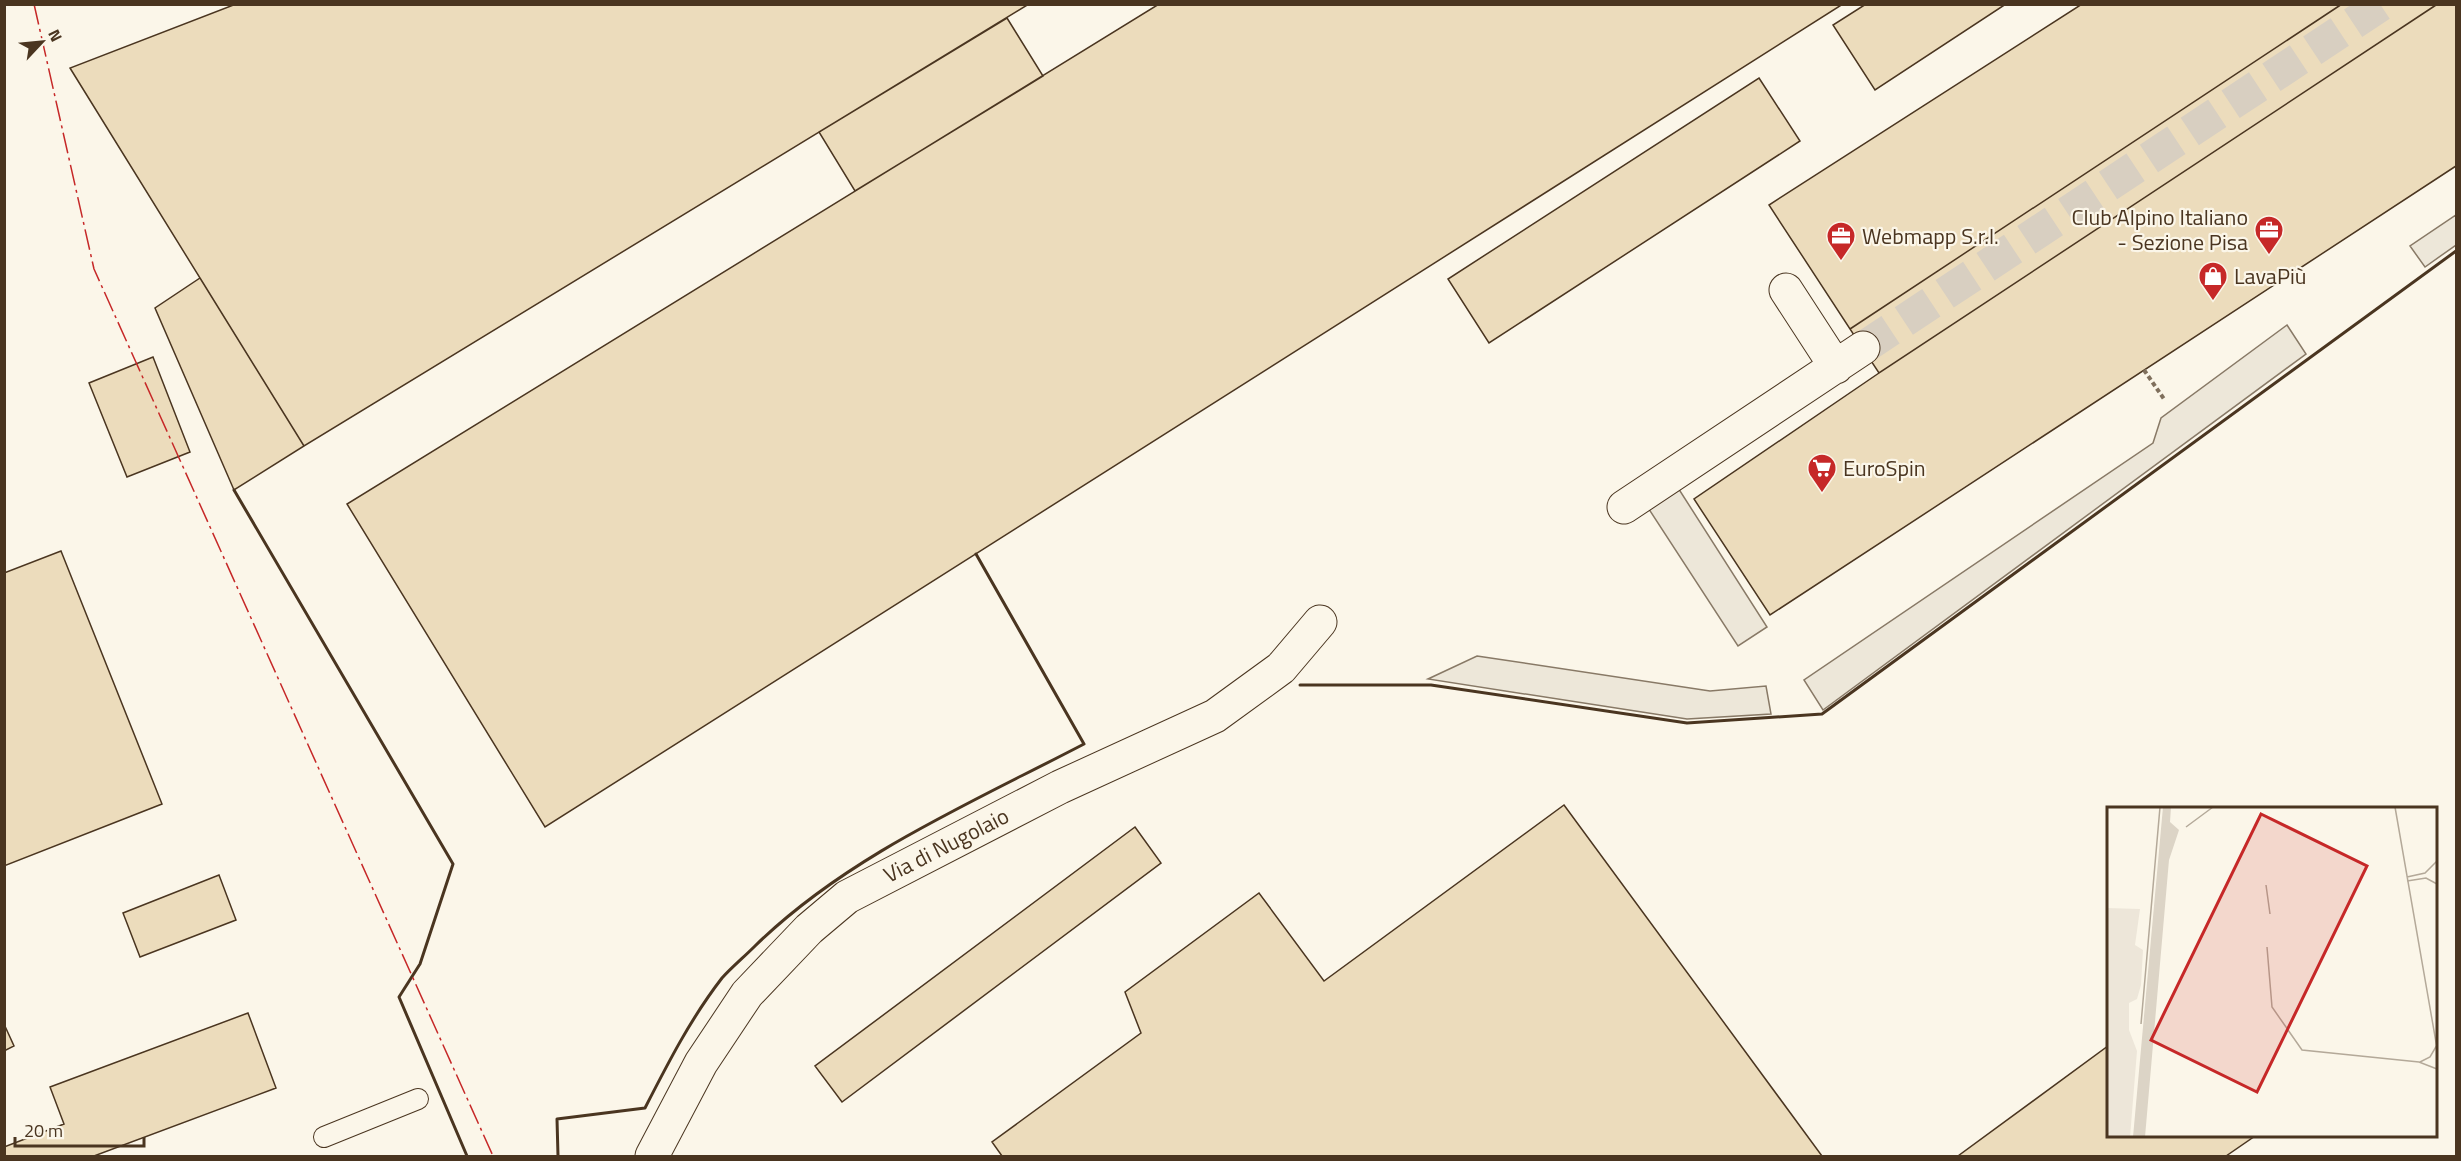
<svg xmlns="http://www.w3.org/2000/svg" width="2461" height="1161" font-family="'Titillium Web',sans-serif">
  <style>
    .parking { fill: #ede7d9; stroke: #887966; stroke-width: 1.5 }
    .building { fill: #ecdcbc; stroke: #4a3520; stroke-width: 1.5 }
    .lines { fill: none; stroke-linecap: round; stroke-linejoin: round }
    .street-tunnel { stroke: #d8cfc1; stroke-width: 33; stroke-dasharray: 33 16; stroke-linecap: butt }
    .lane-casing { stroke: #4a3520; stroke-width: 22 }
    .street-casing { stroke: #4a3520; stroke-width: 35 }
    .path { stroke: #7f6f5c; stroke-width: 4; stroke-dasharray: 4.5 3; stroke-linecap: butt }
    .lane { stroke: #fbf6e9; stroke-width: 20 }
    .street { stroke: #fbf6e9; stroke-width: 33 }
    .wall { stroke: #4a3520; stroke-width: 3 }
    .power { stroke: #c62828; stroke-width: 1.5; stroke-dasharray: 21 4.5 3 4.5; stroke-linecap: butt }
    .labels { text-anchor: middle; stroke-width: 4.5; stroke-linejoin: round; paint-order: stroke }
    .poi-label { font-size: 22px; fill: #4a3520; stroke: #fbf6e9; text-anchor: start }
    .street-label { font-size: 22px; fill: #4a3520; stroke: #fbf6e9 }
    .inset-road { fill: none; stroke: #b4a999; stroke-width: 1.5 }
    .view { fill: #c62828; fill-opacity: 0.15; stroke: #c62828; stroke-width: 3 }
    .inset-edge { fill: none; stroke: #4a3520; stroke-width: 3 }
  </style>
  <rect width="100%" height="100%" fill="#fbf6e9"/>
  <path class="parking" d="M2456 215V245L2425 267 2410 246Z
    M2287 325 2306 354 1823 710 1804 680 2153 443 2161 418Z
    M1673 480 1767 627 1738 646 1643 500Z
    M1477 656 1710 691 1766 686 1771 714 1687 719 1428 679Z"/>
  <path class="building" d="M236 4H1029L304 446 70 68Z
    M1159 4H1843L545 827 347 504Z
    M1866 4H2006L1875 90 1833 25Z
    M2082 4H2342L1850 329 1769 205Z
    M2342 4 2436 5 1879 373 1850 329Z
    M2456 4V166L1770 615 1694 499 1879 373 2436 5Z
    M1007 18 1043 76 855 191 819 132Z
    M1759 78 1800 141 1489 343 1448 279Z
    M200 278 304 446 234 490 155 308Z
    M153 357 190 452 127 477 89 383Z
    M61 551 162 804 4 866V573Z
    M1564 805 1822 1156H1002L992 1142 1141 1033 1125 992 1259 893 1324 981Z
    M1135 827 1161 863 842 1102 815 1066Z
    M219 875 236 920 140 957 123 913Z
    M248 1013 276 1088 94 1156H4V1147L64 1124 50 1087Z
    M4 1024 14 1046 4 1051Z
    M2108 1046V1136H2255L2226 1156H1958Z"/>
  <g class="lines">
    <path class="street-tunnel" d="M1863 348 2382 4"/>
    <g class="lane-casing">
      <path id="lane" d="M324 1137 418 1099"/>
    </g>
    <g class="street-casing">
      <path id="street" d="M1786 290 1836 367
        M1624 507 1863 348
        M652 1156 701 1063 747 994 809 929 847 897 1060 787 1215 716 1281 668 1320 622"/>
    </g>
    <path class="path" d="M2144 370 2164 399"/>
    <use href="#lane" class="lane"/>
    <use href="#street" class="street"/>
    <path class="wall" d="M234 490 453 864 420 964 399 997 467 1156
      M1300 685H1431L1687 723 1822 714 2456 251
      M558 1156 557 1119 645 1108C668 1063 691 1018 722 978 732 967 744 957 755 946 847 856 971 803 1084 744L976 554"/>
    <path class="power" d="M34 4 94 269 493 1156"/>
  </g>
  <defs>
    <g id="office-pin" transform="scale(1.5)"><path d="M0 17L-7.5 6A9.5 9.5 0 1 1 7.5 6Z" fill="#c62828" stroke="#fbf6e9"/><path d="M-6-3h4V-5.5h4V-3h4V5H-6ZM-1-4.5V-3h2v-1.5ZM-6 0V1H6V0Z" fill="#fff"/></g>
    <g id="shop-pin" transform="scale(1.5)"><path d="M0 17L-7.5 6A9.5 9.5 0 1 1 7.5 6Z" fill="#c62828" stroke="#fbf6e9"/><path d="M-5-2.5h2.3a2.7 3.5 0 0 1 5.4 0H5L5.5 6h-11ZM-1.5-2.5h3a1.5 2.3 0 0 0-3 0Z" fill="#fff"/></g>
    <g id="supermarket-pin" transform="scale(1.5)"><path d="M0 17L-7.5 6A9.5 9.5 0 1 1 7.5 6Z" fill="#c62828" stroke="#fbf6e9"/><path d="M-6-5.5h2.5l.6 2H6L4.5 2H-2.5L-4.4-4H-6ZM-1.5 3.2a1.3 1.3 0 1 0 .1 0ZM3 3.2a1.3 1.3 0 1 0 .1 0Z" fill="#fff"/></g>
  </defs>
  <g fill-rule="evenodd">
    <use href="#office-pin" x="2269" y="230"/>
    <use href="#office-pin" x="1841" y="236"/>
    <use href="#shop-pin" x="2213" y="276"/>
    <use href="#supermarket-pin" x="1822" y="468"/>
  </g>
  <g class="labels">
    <g class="poi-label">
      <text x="2248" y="225" text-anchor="end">Club Alpino Italiano<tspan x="2248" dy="25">- Sezione Pisa</tspan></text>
      <text x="1862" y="244">Webmapp S.r.l.</text>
      <text x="2234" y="284">LavaPiù</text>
      <text x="1843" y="476">EuroSpin</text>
    </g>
    <g class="street-label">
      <text transform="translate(946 845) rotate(-27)" y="8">Via di Nugolaio</text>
    </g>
  </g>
  <g transform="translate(2107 807)">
    <rect width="330" height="330" fill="#fbf6e9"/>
    <path d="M0 101 33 102 28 138 36 143 34 178 30 192 22 196V223L30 244 23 330H0Z" fill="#ede6d9"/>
    <path d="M56 0H64L63 15 72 23 62 53 38 330H26Z" fill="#dcd4c6"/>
    <path class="inset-road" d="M288 0 330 241M79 20 106 0M300 70 318 66 330 54M300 74 319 71 330 77M159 78 163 107M160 140 165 200 195 243 312 255 330 262M34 217 53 0M313 255 323 250 330 238"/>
    <path class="view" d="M154 7 260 59 150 285 44 233Z"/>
    <rect width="330" height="330" class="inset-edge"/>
  </g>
  <rect width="2461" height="1161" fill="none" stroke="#4a3520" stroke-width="12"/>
  <g transform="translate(42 42) rotate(64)" stroke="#fbf6e9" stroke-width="4.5" paint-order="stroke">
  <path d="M0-4.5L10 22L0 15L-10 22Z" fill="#4a3520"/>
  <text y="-9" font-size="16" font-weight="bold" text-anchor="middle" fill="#4a3520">N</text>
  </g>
  <path d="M15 1137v9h129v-9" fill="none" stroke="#4a3520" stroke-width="3"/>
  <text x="24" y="1137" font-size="18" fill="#4a3520" stroke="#fbf6e9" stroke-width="4.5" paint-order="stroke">20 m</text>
</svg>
